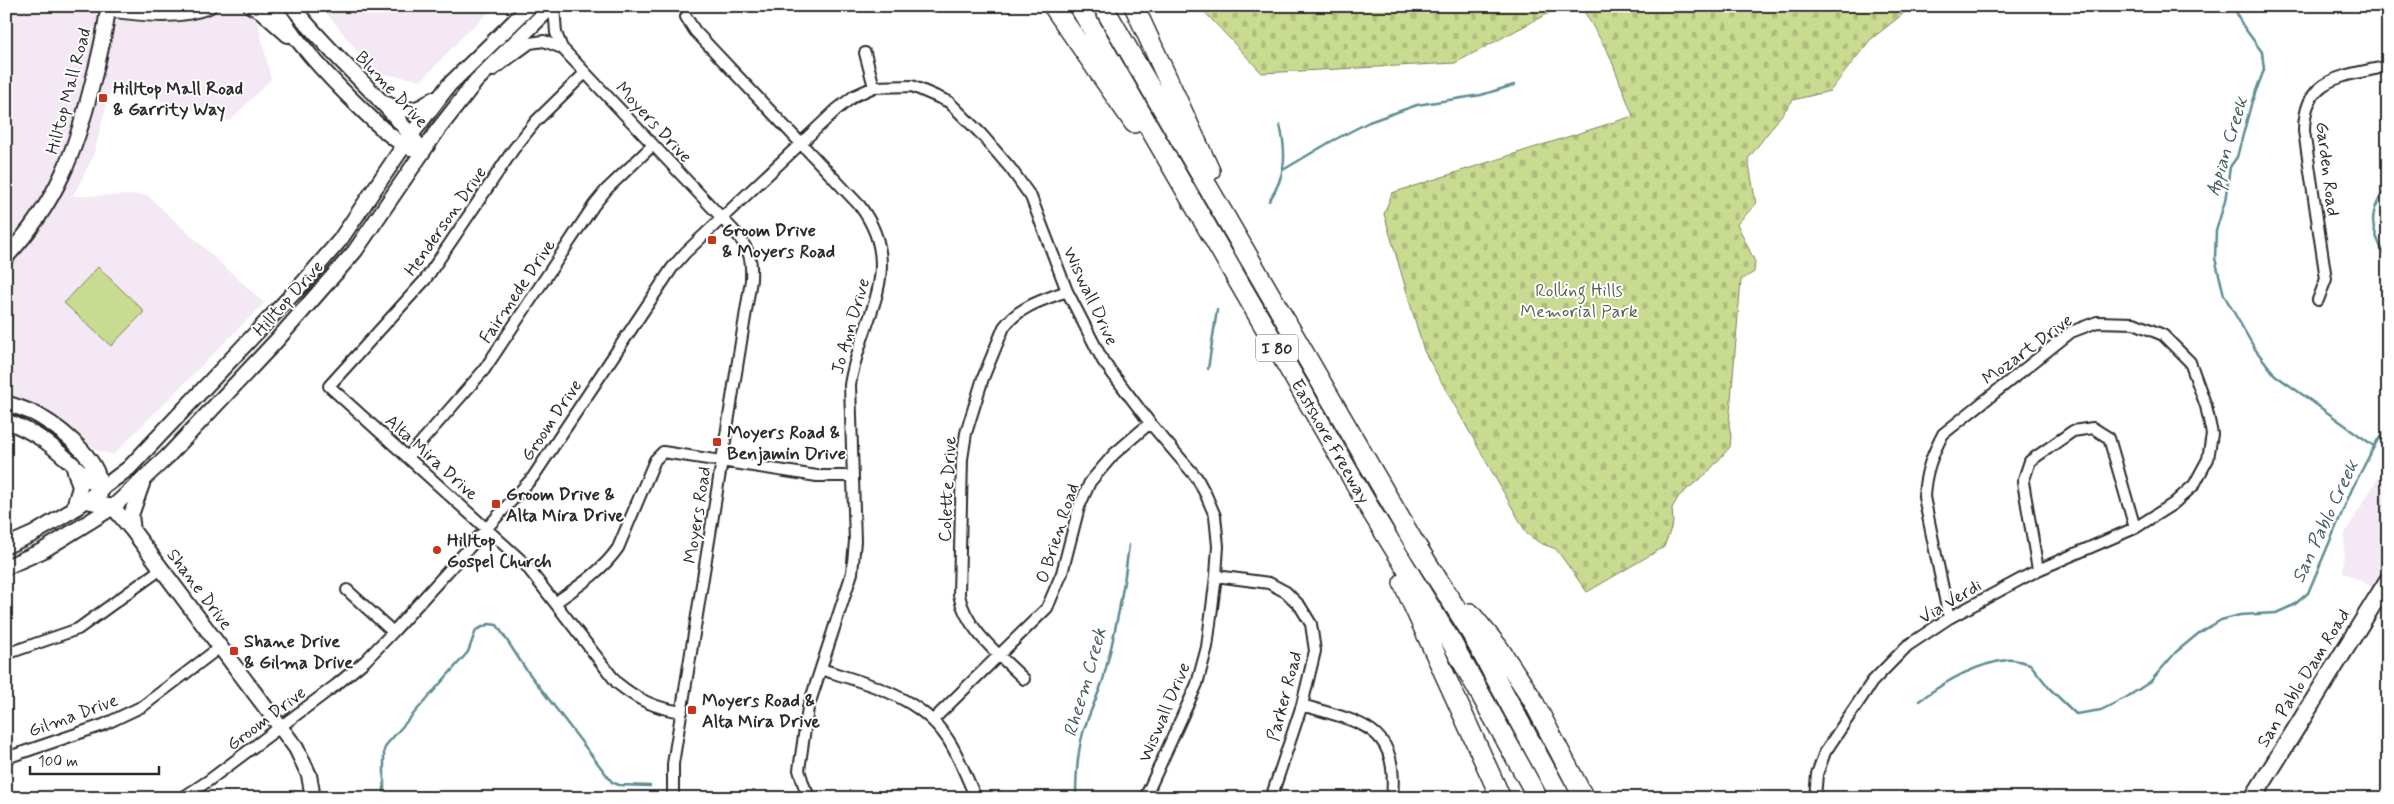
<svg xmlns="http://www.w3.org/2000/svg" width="2394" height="804" font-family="Mynerve,sans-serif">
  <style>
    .built { fill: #f3e8f4 }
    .cemetery { fill: url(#cemetery-stones); stroke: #7a835e }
    .garden { fill: #c9db90; stroke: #7a835e }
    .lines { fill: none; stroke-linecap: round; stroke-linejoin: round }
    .stream { stroke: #5d8d92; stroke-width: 2.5 }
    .street-casing { stroke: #2b2b2b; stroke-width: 14 }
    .secondary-casing { stroke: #2b2b2b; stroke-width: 18 }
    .primary-casing { stroke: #2b2b2b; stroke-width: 20 }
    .highway-casing { stroke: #2b2b2b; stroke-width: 22 }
    .street { stroke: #fff; stroke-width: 10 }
    .secondary { stroke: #fff; stroke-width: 14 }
    .primary { stroke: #fff; stroke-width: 16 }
    .highway { stroke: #fff; stroke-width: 19 }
    .poi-dot { fill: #c8321e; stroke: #fff; stroke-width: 2 }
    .labels { text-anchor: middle; stroke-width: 4; stroke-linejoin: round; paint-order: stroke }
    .shield { fill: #fff; stroke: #6b6b6b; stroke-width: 1 }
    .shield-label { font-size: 16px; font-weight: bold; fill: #2b2b2b }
    .poi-label { font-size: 18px; font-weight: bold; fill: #2b2b2b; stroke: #fff; text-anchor: start }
    .street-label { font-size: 18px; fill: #2b2b2b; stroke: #fff }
    .park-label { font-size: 18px; fill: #5a6049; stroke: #fff }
    .water-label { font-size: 19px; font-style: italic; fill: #445c5f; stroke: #fff }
  </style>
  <defs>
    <pattern id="cemetery-stones" width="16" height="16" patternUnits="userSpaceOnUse" patternTransform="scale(1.25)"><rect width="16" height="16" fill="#c9db90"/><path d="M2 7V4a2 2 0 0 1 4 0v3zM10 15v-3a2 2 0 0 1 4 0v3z" fill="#adbc7c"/></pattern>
  </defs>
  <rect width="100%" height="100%" fill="#fff"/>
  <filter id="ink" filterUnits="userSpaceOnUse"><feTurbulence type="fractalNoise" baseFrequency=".02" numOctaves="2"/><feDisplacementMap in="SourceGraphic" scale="10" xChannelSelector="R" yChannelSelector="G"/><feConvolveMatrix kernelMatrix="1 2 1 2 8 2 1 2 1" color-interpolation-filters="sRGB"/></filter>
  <g filter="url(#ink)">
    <path class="built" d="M6 6H254L271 79 230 121 111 87 93 157 73 196 147 195 264 303 113 455 96 450 59 419 6 399Z
      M321 6H496L469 30 422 80 375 73Z
      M2388 461V595L2343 572 2345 533Z"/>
    <path class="cemetery" d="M1199 6H1562L1455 63 1262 73Z
      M1581 6H1913L1870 40 1830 91 1793 100 1748 159 1756 204 1737 224 1755 262 1754 272 1741 280 1729 424 1731 436 1730 447 1707 473 1679 496 1672 508 1673 523 1664 547 1587 592 1556 549 1540 543 1527 534 1424 351 1384 214 1392 193 1633 116 1609 54Z"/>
    <path class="garden" d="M98 267 143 310V313L111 346 64 303Z"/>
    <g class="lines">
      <path class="stream" d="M2234 6 2241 23 2262 52 2264 70 2252 101 2237 157 2230 167 2225 201 2216 231 2215 258 2224 295 2255 349 2275 375 2374 446
        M1283 170 1330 142 1369 122 1417 105 1481 95 1514 85
        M2388 186C2363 218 2374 231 2388 263
        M1269 201C1286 176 1287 154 1280 125
        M1208 369 1217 310
        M1919 701C1944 682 1975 664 2007 660 2014 659 2023 662 2030 664L2050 689 2076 714 2101 710 2127 697 2150 682 2176 652 2199 633 2221 620 2240 615 2276 613 2294 605 2308 593 2352 489 2377 441 2388 428
        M384 798V750L387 744 468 652 476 630 489 624 497 625 525 668 612 782 619 785 650 786
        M1076 798C1076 776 1077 754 1083 733 1088 715 1097 698 1103 680 1115 635 1124 590 1129 545"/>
      <g class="street-casing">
        <path id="street" d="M554 6 556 33 562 48 737 234C750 252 752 258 751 280L673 764V798
          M686 17 695 31 860 206C908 270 860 318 850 385L855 541 852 573 808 708 799 770 804 786 810 798
          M865 53 874 87
          M492 71 530 43 544 41 562 48
          M585 73 536 121 513 150 425 280 329 386 524 563 617 683C638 700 655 708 682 712
          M2318 300 2326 279 2304 131C2304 75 2344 77 2388 66
          M408 457 484 370 594 205 607 189 653 145
          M2038 570 2023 482 2030 461 2073 431 2093 428 2109 438 2135 528
          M1216 576 1269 583 1286 592 1300 606 1311 624 1315 651 1302 705 1271 798
          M347 590 393 632
          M556 602C579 586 602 571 618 548L655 460 663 452 817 476H853
          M6 654 78 629 161 569
          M821 669C870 685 925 697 952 746 961 762 968 781 976 798
          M1024 679C1000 655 966 630 959 595L962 459 966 433 983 378 1004 327C1020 306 1043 300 1067 291
          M1302 705C1360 723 1399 724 1392 798
          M933 720 1047 608 1062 573 1079 507 1090 482 1114 454 1150 423
          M6 758 103 725 143 706 220 647
          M182 798 208 781 336 685 365 661 393 632 533 477 672 268 685 253 836 110 854 96 874 87 912 86 949 102 982 135 1011 169 1031 197 1067 291 1103 361 1150 423 1197 478 1206 495 1215 516 1218 546 1216 576 1207 647 1197 684 1145 798
          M1815 798 1817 774 1825 752 1872 682 1907 646 1949 618 2038 570 2135 528 2173 504 2194 485 2208 459 2212 434 2206 406 2190 362 2163 335 2134 323 2097 322 2071 332 1943 434C1932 455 1925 473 1924 497L1949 618"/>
      </g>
      <g class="secondary-casing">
        <path id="secondary" d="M251 6 261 11 288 35
          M273 6C284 21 294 37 306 50 322 70 390 142 410 148
          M292 6C330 55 379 93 416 142
          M107 9C140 13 177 19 209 6
          M387 104C404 113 418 112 433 99
          M6 257C56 204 76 151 93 81 99 56 106 32 108 6
          M6 403C17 407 29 410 39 416 63 430 109 466 99 498
          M6 421C52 438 66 461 102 490
          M87 501 113 507 133 531 296 748 309 775 313 798
          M73 510 80 487 74 468
          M133 531 131 515 142 484
          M6 546 33 534 73 510 129 468 303 283 340 240 411 135 449 85 530 6
          M6 567 42 551 113 507 167 457 277 340 355 251 437 131 476 81 552 6"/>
      </g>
      <g class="primary-casing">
        <path id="primary" d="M2253 798 2388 580"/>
      </g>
      <g class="highway-casing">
        <path id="highway" d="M1053 6 1134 123
          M1079 6 1370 509 1452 643 1538 798
          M1103 6 1412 539 1469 629 1561 798
          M1134 6 1210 171
          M1403 583 1501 798
          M1470 613 1498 647 1531 697 1584 798"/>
      </g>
      <use href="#street" class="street"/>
      <use href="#secondary" class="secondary"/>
      <use href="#primary" class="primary"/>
      <use href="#highway" class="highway"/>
    </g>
  </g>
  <g class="poi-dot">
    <rect x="98" y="93" width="10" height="10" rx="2.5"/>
    <rect x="707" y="235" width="10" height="10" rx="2.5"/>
    <rect x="712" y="437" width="10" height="10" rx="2.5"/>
    <rect x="491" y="499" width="10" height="10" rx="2.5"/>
    <circle cx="437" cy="550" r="5"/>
    <rect x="229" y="646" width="10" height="10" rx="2.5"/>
    <rect x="687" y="705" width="10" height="10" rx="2.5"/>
  </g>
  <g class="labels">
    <rect class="shield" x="1256" y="334.5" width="42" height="27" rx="4"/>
    <g class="shield-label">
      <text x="1277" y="354">I 80</text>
    </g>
    <g class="poi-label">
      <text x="113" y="94">Hilltop Mall Road<tspan x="113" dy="21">&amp; Garrity Way</tspan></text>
      <text x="722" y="236">Groom Drive<tspan x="722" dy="21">&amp; Moyers Road</tspan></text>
      <text x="727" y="438">Moyers Road &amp;<tspan x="727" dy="21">Benjamin Drive</tspan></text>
      <text x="506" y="500">Groom Drive &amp;<tspan x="506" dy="21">Alta Mira Drive</tspan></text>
      <text x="447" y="546">Hilltop<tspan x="447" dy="21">Gospel Church</tspan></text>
      <text x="244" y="647">Shane Drive<tspan x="244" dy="21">&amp; Gilma Drive</tspan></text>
      <text x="702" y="706">Moyers Road &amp;<tspan x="702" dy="21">Alta Mira Drive</tspan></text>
    </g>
    <g class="street-label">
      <text transform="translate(392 89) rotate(47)" y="6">Blume Drive</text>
      <text transform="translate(68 91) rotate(-75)" y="6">Hilltop Mall Road</text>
      <text transform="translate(654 122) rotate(47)" y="6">Moyers Drive</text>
      <text transform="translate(2328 169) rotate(83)" y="6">Garden Road</text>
      <text transform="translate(445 221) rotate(-55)" y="6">Henderson Drive</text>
      <text transform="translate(517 291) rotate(-56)" y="6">Fairmede Drive</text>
      <text transform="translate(1091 296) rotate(65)" y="6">Wiswall Drive</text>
      <text transform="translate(288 298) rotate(-48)" y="6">Hilltop Drive</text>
      <text transform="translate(850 326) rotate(-74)" y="6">Jo Ann Drive</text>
      <text transform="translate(2027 349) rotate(-36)" y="6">Mozart Drive</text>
      <text transform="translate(551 420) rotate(-56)" y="6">Groom Drive</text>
      <text transform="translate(1331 441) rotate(60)" y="6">Eastshore Freeway</text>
      <text transform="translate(432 457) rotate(42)" y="6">Alta Mira Drive</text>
      <text transform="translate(947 489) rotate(-87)" y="6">Colette Drive</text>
      <text transform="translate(697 515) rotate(-81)" y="6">Moyers Road</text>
      <text transform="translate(1057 533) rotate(-72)" y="6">O Brien Road</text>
      <text transform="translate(200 589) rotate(53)" y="6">Shane Drive</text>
      <text transform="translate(1950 601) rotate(-31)" y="6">Via Verdi</text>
      <text transform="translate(2303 678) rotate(-58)" y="6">San Pablo Dam Road</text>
      <text transform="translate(1284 696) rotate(-75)" y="6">Parker Road</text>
      <text transform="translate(1164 712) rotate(-67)" y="6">Wiswall Drive</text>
      <text transform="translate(73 715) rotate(-20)" y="6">Gilma Drive</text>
      <text transform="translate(266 718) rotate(-37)" y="6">Groom Drive</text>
    </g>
    <g class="park-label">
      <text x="1579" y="296">Rolling Hills<tspan x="1579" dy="21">Memorial Park</tspan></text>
    </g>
    <g class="water-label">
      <text transform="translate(2226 146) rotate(-73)" y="7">Appian Creek</text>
      <text transform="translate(2324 521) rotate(-65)" y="7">San Pablo Creek</text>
      <text transform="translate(1084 682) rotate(-74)" y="7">Rheem Creek</text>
    </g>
  </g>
  <rect width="2394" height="804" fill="none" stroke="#fff" stroke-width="25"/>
  <rect x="12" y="12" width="2369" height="779" fill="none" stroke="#2b2b2b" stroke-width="2" filter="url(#ink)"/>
  <path d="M30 766v8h129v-8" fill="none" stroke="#2b2b2b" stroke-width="2.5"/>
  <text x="38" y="766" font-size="15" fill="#2b2b2b" stroke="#ffffff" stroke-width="4" paint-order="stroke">100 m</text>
</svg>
